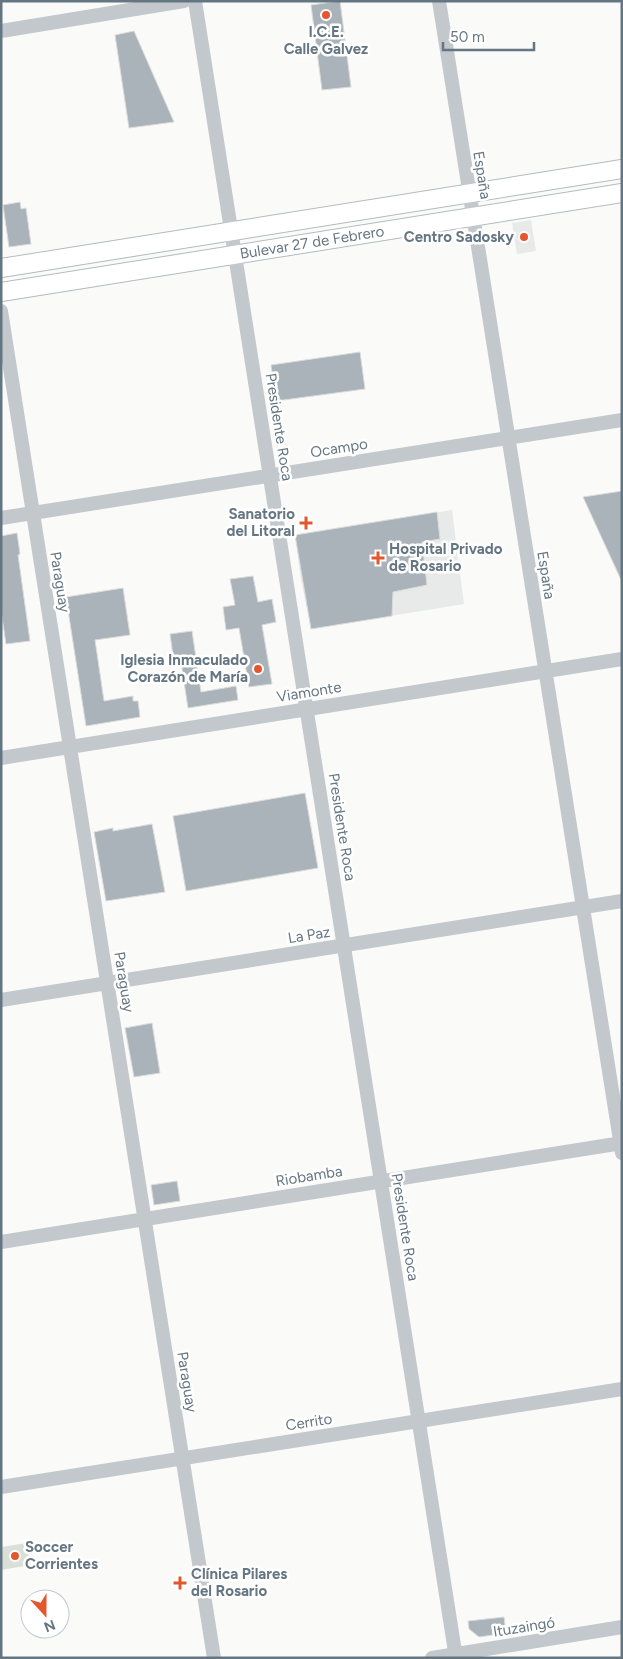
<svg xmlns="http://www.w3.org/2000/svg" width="623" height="1659" font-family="Figtree,sans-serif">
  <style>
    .built { fill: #e8e9e9 }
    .green { fill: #dadfd7 }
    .building { fill: #aab3b9; stroke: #dcdcda }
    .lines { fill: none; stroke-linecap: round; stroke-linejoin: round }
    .major-casing { stroke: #b5babe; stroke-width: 20 }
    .minor { stroke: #c3c8cc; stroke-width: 14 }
    .major { stroke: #fff; stroke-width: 18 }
    .poi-dot { fill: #e4572e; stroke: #fff; stroke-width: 2 }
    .labels { text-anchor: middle; stroke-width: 5; stroke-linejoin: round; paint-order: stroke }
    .poi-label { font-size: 15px; font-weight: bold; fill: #657683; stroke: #fff; text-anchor: end }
    .street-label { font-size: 15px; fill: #657683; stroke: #fff }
  </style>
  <rect width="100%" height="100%" fill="#fafaf8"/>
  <path class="built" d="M531 220 536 251 517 254 512 223Z
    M452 510 464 604 311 629 301 580 295 535Z"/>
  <path class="green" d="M27 1543 31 1565 1 1570V1547Z"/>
  <path class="building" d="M340 1 351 87 322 90 311 5Z
    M134 31 174 122 129 128 115 35Z
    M20 202 21 209 26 208 31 244 9 247 3 205Z
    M360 352 365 389 276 401 271 365Z
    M622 491V582L583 497Z
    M437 512 440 539 422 542 427 585 393 592 392 616 311 629 295 535Z
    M17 533 20 554 18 555 30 641 6 644 1 610V536Z
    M253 576 258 602 272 599 276 622 262 625 272 684 249 687 239 628 226 630 223 607 235 605 230 579Z
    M123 588 130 635 95 640 104 701 133 696V701H138L140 717 86 726 66 597Z
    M192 631 201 692 236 686 238 700 188 708 181 662 174 663 170 634Z
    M305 793 318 868 186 891 173 816Z
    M152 824 165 892 106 901 94 832 113 828V831Z
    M152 1023 160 1073 134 1077 125 1028Z
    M177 1181 180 1201 154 1205 151 1185Z
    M504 1617 506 1633 479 1637 469 1629 468 1621Z"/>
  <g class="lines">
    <g class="major-casing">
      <g id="major">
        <path d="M1 268 622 169"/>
        <path id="s1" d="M1 292 622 193"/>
      </g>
    </g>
    <path class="minor" d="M195 1 456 1658
      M439 1 622 1153
      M1 31 184 1
      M1 311 214 1658
      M1 518 622 420
      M1 758 622 659
      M1 1000 622 901
      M1 1242 622 1143
      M1 1487 622 1389
      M432 1658 622 1627"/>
    <use href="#major" class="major"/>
  </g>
  <g class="poi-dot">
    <circle cx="326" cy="15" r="5"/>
    <circle cx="524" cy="237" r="5"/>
    <path d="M303.5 515.5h5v5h5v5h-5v5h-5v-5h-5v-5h5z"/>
    <path d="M375.5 550.5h5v5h5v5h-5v5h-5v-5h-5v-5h5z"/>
    <circle cx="258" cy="669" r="5"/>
    <circle cx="15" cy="1556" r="5"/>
    <path d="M177.5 1575.5h5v5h5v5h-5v5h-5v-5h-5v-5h5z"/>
  </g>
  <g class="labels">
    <g class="poi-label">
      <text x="326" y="37" text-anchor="middle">I.C.E.<tspan x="326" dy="17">Calle Galvez</tspan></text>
      <text x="514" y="242">Centro Sadosky</text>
      <text x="295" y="519">Sanatorio<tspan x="295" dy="17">del Litoral</tspan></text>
      <text x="389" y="554" text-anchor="start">Hospital Privado<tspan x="389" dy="17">de Rosario</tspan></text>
      <text x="248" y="665">Iglesia Inmaculado<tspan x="248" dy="17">Corazón de María</tspan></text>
      <text x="25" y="1552" text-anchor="start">Soccer<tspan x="25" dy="17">Corrientes</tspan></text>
      <text x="191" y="1579" text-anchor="start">Clínica Pilares<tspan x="191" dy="17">del Rosario</tspan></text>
    </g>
    <g class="street-label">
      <text transform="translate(482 175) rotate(81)" y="5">España</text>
      <text dy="5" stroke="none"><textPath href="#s1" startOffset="315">Bulevar 27 de Febrero</textPath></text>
      <text transform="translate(279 427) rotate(81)" y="5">Presidente Roca</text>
      <text transform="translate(339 448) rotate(-9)" y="5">Ocampo</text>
      <text transform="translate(546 575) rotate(81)" y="5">España</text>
      <text transform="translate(60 582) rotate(81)" y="5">Paraguay</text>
      <text transform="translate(309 692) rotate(-9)" y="5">Viamonte</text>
      <text transform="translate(342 827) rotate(81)" y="5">Presidente Roca</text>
      <text transform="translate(309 935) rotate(-9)" y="5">La Paz</text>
      <text transform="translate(124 982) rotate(81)" y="5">Paraguay</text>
      <text transform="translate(309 1176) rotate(-9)" y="5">Riobamba</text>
      <text transform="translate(405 1227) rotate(81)" y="5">Presidente Roca</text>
      <text transform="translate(187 1382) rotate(81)" y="5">Paraguay</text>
      <text transform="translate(309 1422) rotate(-9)" y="5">Cerrito</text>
      <text transform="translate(524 1627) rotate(-9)" y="5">Ituzaingó</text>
    </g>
  </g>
  <rect width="623" height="1659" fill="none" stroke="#657683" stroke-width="5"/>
  <g transform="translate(45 1614) rotate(159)"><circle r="24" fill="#ffffff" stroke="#c1c8cd"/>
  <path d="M0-4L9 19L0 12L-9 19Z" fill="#e4572e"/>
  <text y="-8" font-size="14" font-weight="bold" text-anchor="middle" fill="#657683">N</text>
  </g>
  <path d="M443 42v8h91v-8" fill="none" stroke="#657683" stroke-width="2.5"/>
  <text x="450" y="42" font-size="15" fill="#657683" stroke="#ffffff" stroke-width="4" paint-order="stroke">50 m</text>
</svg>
